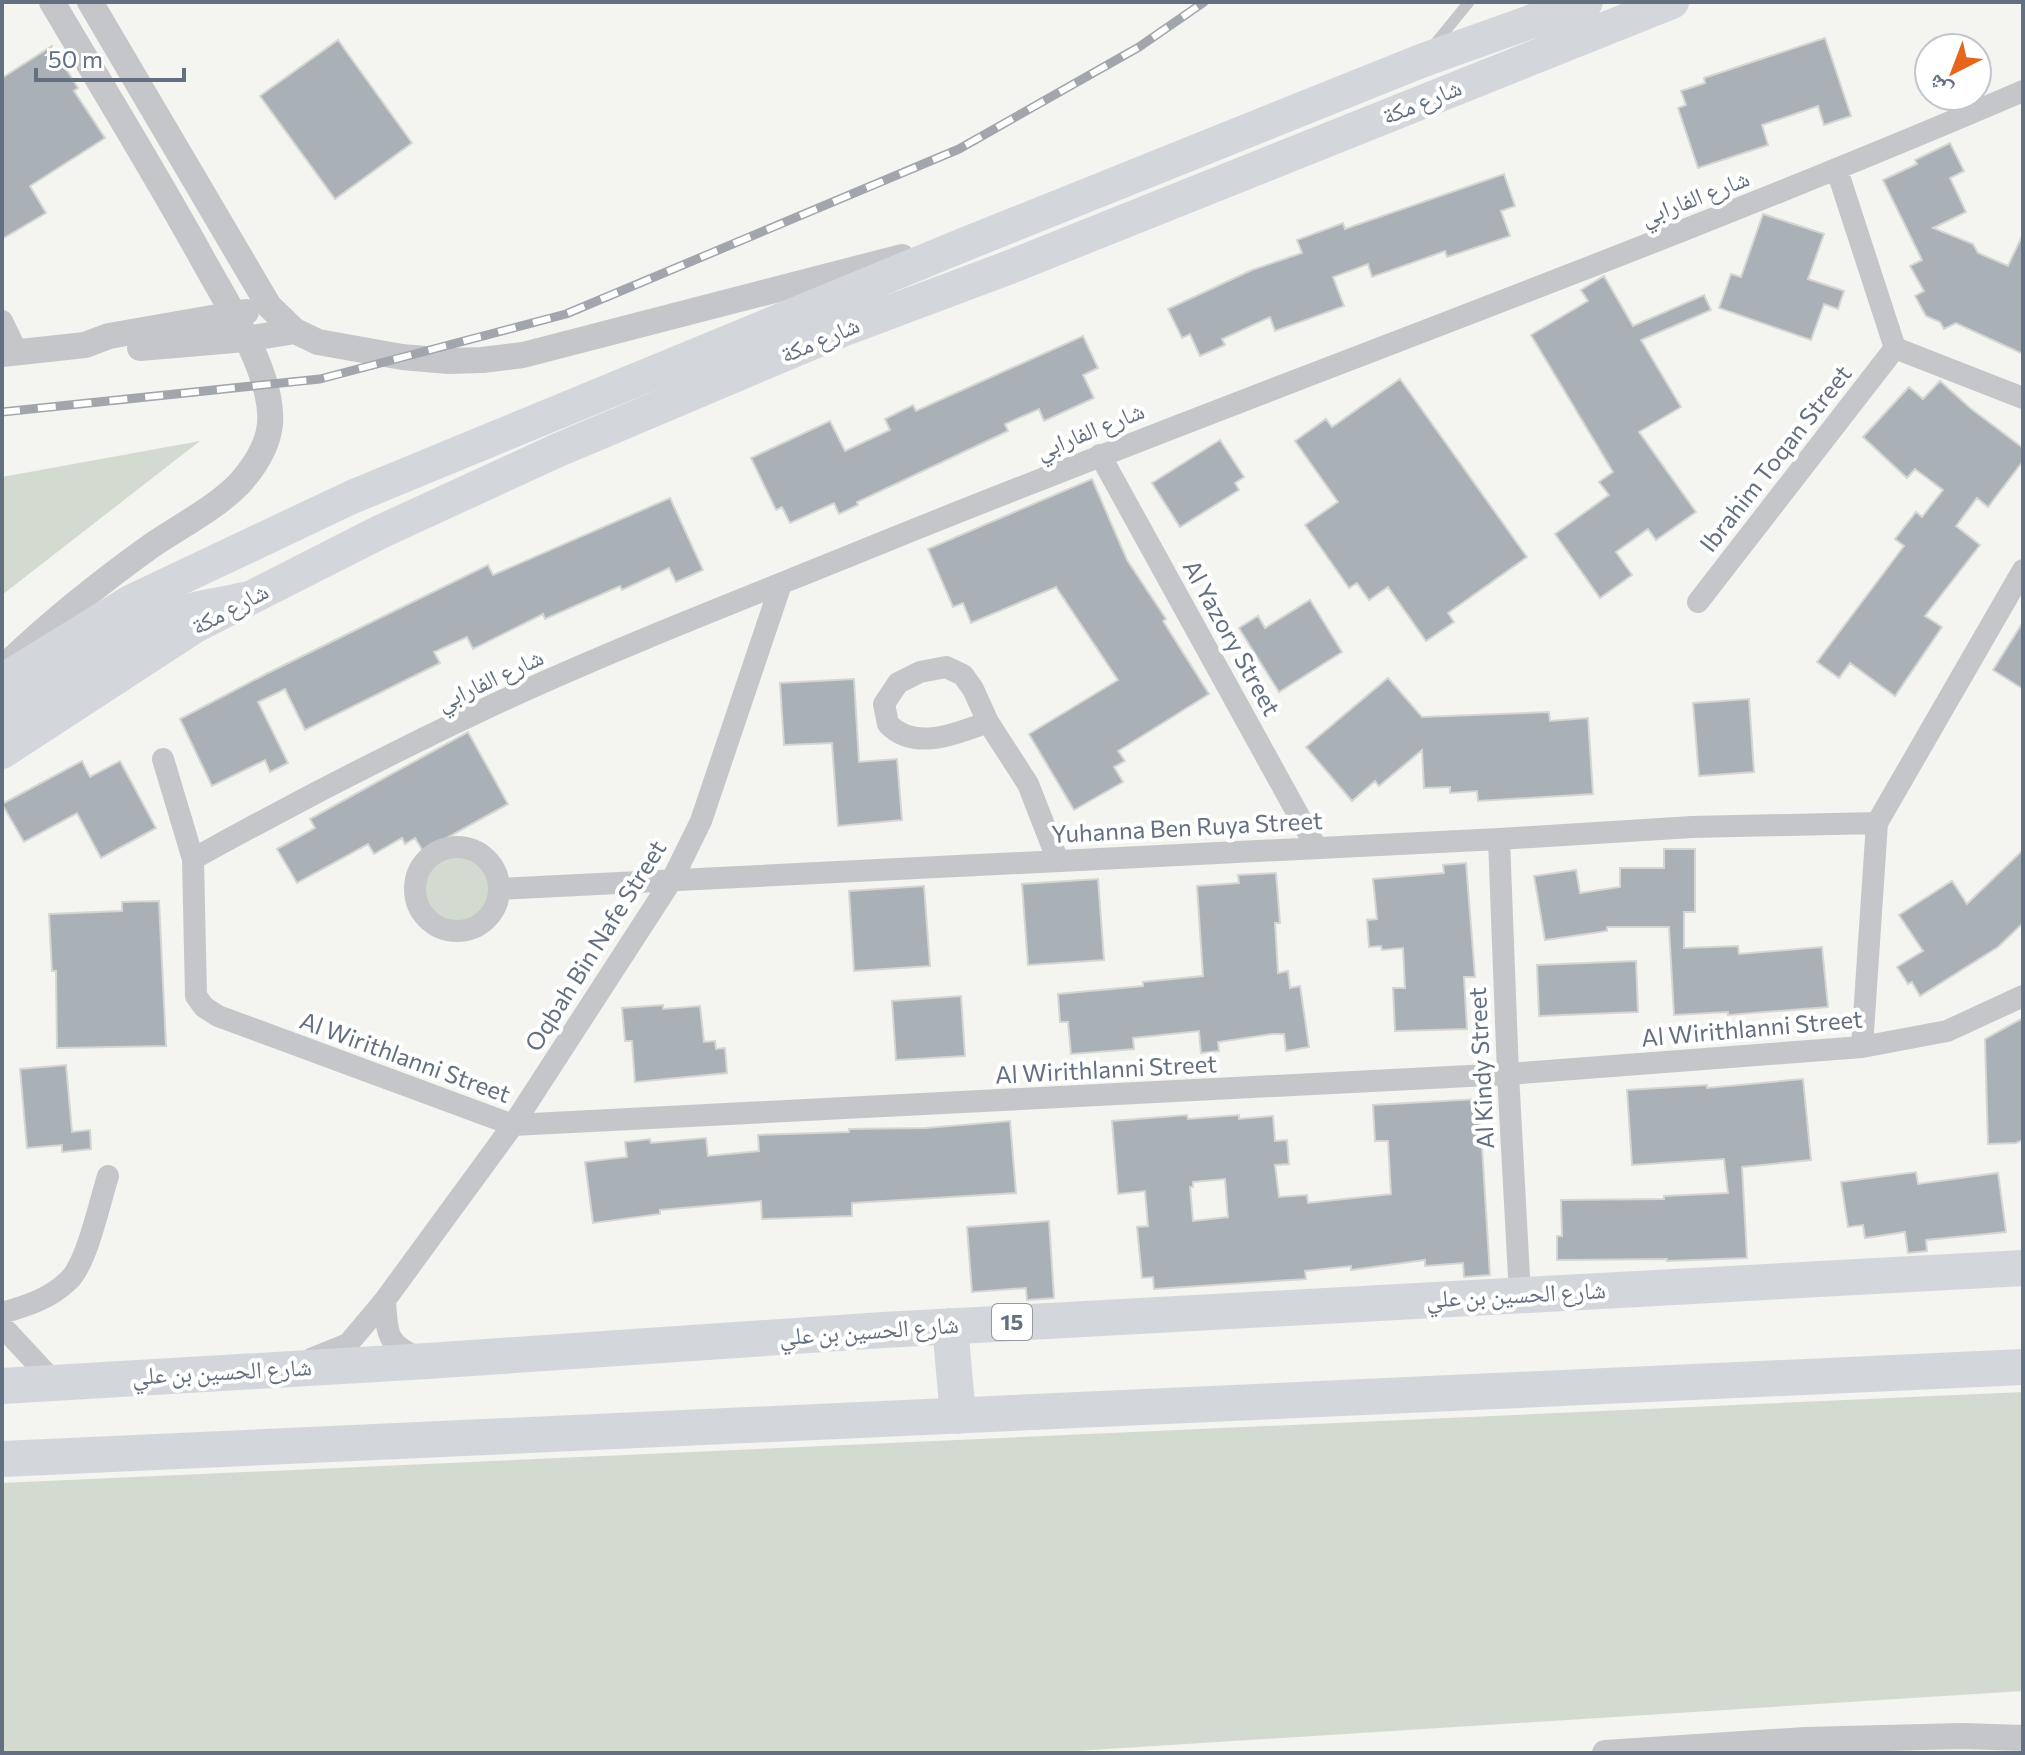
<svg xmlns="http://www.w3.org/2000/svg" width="2025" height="1755" font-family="Commissioner,'Noto Naskh Arabic',sans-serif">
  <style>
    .green { fill: #d3dbd1 }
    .building { fill: #a9b0b6; stroke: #d5d5d3; stroke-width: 2; fill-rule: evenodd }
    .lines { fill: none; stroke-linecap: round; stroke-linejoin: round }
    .service { stroke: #c4c6ca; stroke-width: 11 }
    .minor { stroke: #c4c6ca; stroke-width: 22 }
    .tertiary { stroke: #c4c6ca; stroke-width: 26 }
    .primary { stroke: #d3d7dc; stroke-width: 34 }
    .trunk { stroke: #d3d7dc; stroke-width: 36 }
    .rail-casing { stroke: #a1a6ad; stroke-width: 9 }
    .rail { stroke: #fff; stroke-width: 6; stroke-dasharray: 18; stroke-linecap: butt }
    .labels { text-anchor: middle; stroke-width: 8; stroke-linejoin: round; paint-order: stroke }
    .shield { fill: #fff; stroke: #919ba7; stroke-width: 2 }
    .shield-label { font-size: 22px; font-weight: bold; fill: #627081 }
    .street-label { font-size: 24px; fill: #627081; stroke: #fff }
  </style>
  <rect width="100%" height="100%" fill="#f4f4f0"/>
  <path class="green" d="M200 441 2 595V477Z
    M420 889a37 37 0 1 1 74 0a37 37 0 1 1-74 0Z
    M2023 1392V1691L1045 1753H2V1483Z"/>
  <path class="building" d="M1825 38 1851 116 1824 125 1818 106 1762 125 1768 145 1698 168 1678 108 1686 105 1681 91 1705 83 1704 78Z
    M338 40 412 143 335 199 260 96Z
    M52 46 78 88 74 91 105 138 30 186 46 213 2 239V78Z
    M1950 143 1964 171 1950 178 1966 212 1933 228 1973 244 1978 253 2008 266 2023 234V354L1956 323 1944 329 1940 322 1926 316 1915 296 1924 291 1910 266 1922 260 1883 180 1917 164 1915 160Z
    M1504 174 1515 206 1501 211 1510 236 1447 257 1445 251 1372 277 1368 264 1333 277 1344 306 1275 331 1270 317 1222 339 1225 345 1200 356 1190 334 1182 338 1168 309 1252 270 1302 253 1297 240 1343 223 1345 229Z
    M1763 214 1824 234 1808 279 1844 291 1838 309 1824 304 1811 340 1719 308 1731 274 1741 277Z
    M1604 276 1633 326 1704 295 1711 310 1641 340 1681 407 1639 432 1696 512 1656 540 1648 529 1616 552 1632 575 1600 598 1555 534 1609 495 1599 482 1613 472 1531 335 1588 301 1581 290Z
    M1083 336 1098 368 1083 375 1094 398 1044 421 1039 409 1005 424 1008 431 857 502 858 505 839 514 834 503 790 523 782 507 776 510 751 458 830 421 845 451 890 430 885 419 913 405 916 411Z
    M1400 379 1527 557 1448 613 1454 622 1426 641 1388 587 1369 600 1357 583 1349 588 1305 525 1338 502 1295 441 1326 419 1332 427Z
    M1940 381 1970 408 2023 448V461L1988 507 1977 498 1956 526 1980 545 1925 616 1942 627 1895 696 1850 663 1839 678 1817 662 1904 546 1895 539 1916 512 1922 517 1943 490 1915 469 1907 478 1863 437 1909 387 1923 399Z
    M1220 440 1244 477 1235 483 1239 490 1180 527 1152 483Z
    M1092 479 1127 560 1166 619 1163 621 1209 694 1118 751 1125 761 1114 767 1123 782 1074 810 1029 734 1118 680 1056 587 971 623 963 603 953 607 928 549Z
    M670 498 703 570 676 582 669 568 622 590 620 586 545 619 543 614 473 649 467 637 434 652 440 663 305 730 285 689 258 702 288 763 270 772 265 760 212 786 180 719 266 674 488 565 493 575Z
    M1310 600 1342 652 1279 692 1239 628 1258 616 1265 628Z
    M2023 622V689L1993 670Z
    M1388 678 1422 717 1549 712 1550 721 1588 718 1593 794 1478 801 1477 791 1450 793V787L1424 788 1422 750 1379 786 1375 781 1352 801 1306 747Z
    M854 679 859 762 897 759 902 820 838 826 832 743 784 745 780 683Z
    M1749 699 1754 772 1699 776 1693 703Z
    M468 732 508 804 423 851 415 838 405 844 402 838 374 854 368 844 297 883 277 849 315 828 310 819Z
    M82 761 90 777 120 761 156 828 101 858 77 813 24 842 2 804Z
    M1664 849H1695V912H1684V948L1738 946 1739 954 1822 947 1828 1007 1728 1015V1012L1674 1015 1669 927H1607V931L1545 940 1534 876 1576 870 1580 893 1620 887V868H1664Z
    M2023 850V923L1998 947 1920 996 1912 982 1908 984 1897 967 1923 951 1899 915 1952 881 1967 904Z
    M1466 863 1475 977H1464L1467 1029 1395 1031 1393 988H1405L1403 948 1382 950 1381 946 1369 947 1367 920 1377 919 1373 879 1444 873 1443 865Z
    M1276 873 1280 923H1275L1278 973 1288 971 1290 988 1300 986 1309 1047 1286 1051 1284 1034H1272L1218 1042 1219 1051 1201 1053 1199 1031 1133 1038 1134 1049 1071 1054 1068 1022H1060L1058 994 1143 986V982L1203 976 1197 886 1239 883 1238 875Z
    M1098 879 1104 960 1028 965 1022 884Z
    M924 886 930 966 854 971 849 891Z
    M159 901 166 1046 57 1048 56 971H52L49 914 122 911V902Z
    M1636 961 1638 1012 1539 1016 1537 965Z
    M961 996 965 1056 896 1060 892 1001Z
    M663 1005V1009L700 1006 704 1042 715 1041 716 1049 725 1048 727 1073 635 1082 632 1041H625L622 1008Z
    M2023 1018V1140L2016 1143 1988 1144 1985 1039Z
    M66 1065 72 1132 90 1130 91 1149 62 1152V1145L27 1148 20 1069Z
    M1803 1079 1811 1160 1742 1167 1747 1258 1667 1261V1259L1557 1260V1236H1562L1561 1200 1664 1199V1196L1728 1193 1724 1159 1632 1165 1627 1090 1707 1085V1088Z
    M1479 1099 1490 1275 1464 1277 1463 1263 1425 1266V1260L1351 1270V1266L1305 1271 1306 1279 1154 1289 1153 1277 1142 1278 1137 1227 1148 1226 1145 1191 1118 1194 1112 1121 1187 1115 1188 1119 1239 1115V1119L1273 1116 1275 1141 1287 1140 1289 1164 1275 1165 1279 1197 1307 1195 1308 1203 1391 1194 1388 1141H1375L1373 1105ZM1225 1179 1228 1217 1193 1221 1190 1187H1193V1182Z
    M1010 1121 1016 1193 852 1203V1216L762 1219 761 1201 660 1210V1214L593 1223 585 1162 627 1157 625 1142 650 1139 651 1143 706 1138 708 1156 759 1151 758 1135 849 1132V1129L926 1128Z
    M1916 1172 1918 1184 1998 1173 2006 1232 1926 1240 1927 1251 1908 1253 1905 1232 1865 1238 1863 1225 1848 1227 1841 1182Z
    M1049 1221 1054 1298 1027 1300 1026 1288 972 1292 967 1227Z"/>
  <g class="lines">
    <path class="service" d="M1434 45 1469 2"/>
    <path class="minor" d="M1837 170 1895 348 2023 398
      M2 321 17 352
      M1100 455 1316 847
      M1698 602 1895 348
      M988 722C958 733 915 752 888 724L884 704 898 683 920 672 946 667 963 675 973 689 988 722 1028 784 1058 861
      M163 759 193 859 196 996 204 1007 218 1016 513 1125 1508 1074 1862 1047 1947 1031 2023 996
      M1499 839 1508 1074 1520 1295
      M415 889a42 42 0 1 1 84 0a42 42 0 1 1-84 0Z
      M193 859C292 804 393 752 495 704 625 644 759 593 891 539 1267 387 1650 251 2023 91
      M499 889 1499 839 1692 827 1877 823
      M1862 1047 1877 823 2023 570
      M385 1300C387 1334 386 1344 419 1358
      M2 1313C26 1306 50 1299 69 1280 87 1263 100 1201 108 1176
      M2 1326 54 1382
      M311 1359 348 1344 385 1300 513 1125 673 878 701 821 781 584"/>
    <path class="tertiary" d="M90 2 269 306 295 331 318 342 402 357 449 361 482 360 523 355 902 257
      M140 348 246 339 295 331
      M2 354 85 345 109 336 246 312
      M2 669C48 624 98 584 151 546 180 526 216 508 240 483 254 467 268 446 270 424 274 372 226 303 202 258 154 171 102 87 52 2
      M1605 1753 1805 1740 1962 1736 2023 1738"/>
    <path class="primary" d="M2 681 132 601 352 497 963 245 1421 61 1586 2
      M2 752 195 626 380 532 556 451 842 330 1010 267 1672 2"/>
    <path class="trunk" d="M2 715C61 675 126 628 196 610 212 606 228 604 244 600
      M950 1326 958 1416
      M2 1386 427 1361 883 1330 2023 1268
      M2 1459 2023 1367"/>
    <g class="rail-casing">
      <path id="rail" d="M2 412 320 379 566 314 959 149 1139 47 1204 2"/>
    </g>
    <use href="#rail" class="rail"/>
  </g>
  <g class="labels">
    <rect class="shield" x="992" y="1304" width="40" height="36" rx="6"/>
    <g class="shield-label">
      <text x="1012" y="1330">15</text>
    </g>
    <g class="street-label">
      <text transform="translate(1422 102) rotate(-22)" y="8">شارع مكة</text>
      <text transform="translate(1695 198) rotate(-21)" y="8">شارع الفارابي</text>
      <text transform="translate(820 340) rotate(-23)" y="8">شارع مكة</text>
      <text transform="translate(1090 431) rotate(-22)" y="8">شارع الفارابي</text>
      <text transform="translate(1776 459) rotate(-52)" y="8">Ibrahim Toqan Street</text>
      <text transform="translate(230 609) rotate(-28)" y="8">شارع مكة</text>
      <text transform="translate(1231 638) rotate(61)" y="8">Al Yazory Street</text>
      <text transform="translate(490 680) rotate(-25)" y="8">شارع الفارابي</text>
      <text transform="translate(1187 828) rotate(-3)" y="8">Yuhanna Ben Ruya Street</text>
      <text transform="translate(596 946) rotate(-58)" y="8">Oqbah Bin Nafe Street</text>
      <text transform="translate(1752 1029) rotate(-5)" y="8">Al Wirithlanni Street</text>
      <text transform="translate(405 1058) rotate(20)" y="8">Al Wirithlanni Street</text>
      <text transform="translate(1482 1068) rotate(-93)" y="8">Al Kindy Street</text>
      <text transform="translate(1106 1070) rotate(-3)" y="8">Al Wirithlanni Street</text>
      <text transform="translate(1516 1295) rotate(-3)" y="8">شارع الحسين بن علي</text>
      <text transform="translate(869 1331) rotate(-4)" y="8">شارع الحسين بن علي</text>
      <text transform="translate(222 1372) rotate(-3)" y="8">شارع الحسين بن علي</text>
    </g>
  </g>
  <rect width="2025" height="1755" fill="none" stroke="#627081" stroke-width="8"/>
  <g transform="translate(1953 72) rotate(222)"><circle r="38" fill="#ffffff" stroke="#c0c6cd" stroke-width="2"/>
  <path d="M0-6L14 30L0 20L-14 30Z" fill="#e6661e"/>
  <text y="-12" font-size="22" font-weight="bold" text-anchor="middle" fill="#627081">ش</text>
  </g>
  <path d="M36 68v12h148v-12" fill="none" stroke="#627081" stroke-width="4"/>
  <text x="48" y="68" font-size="24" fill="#627081" stroke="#ffffff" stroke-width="6" paint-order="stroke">50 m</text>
</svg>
